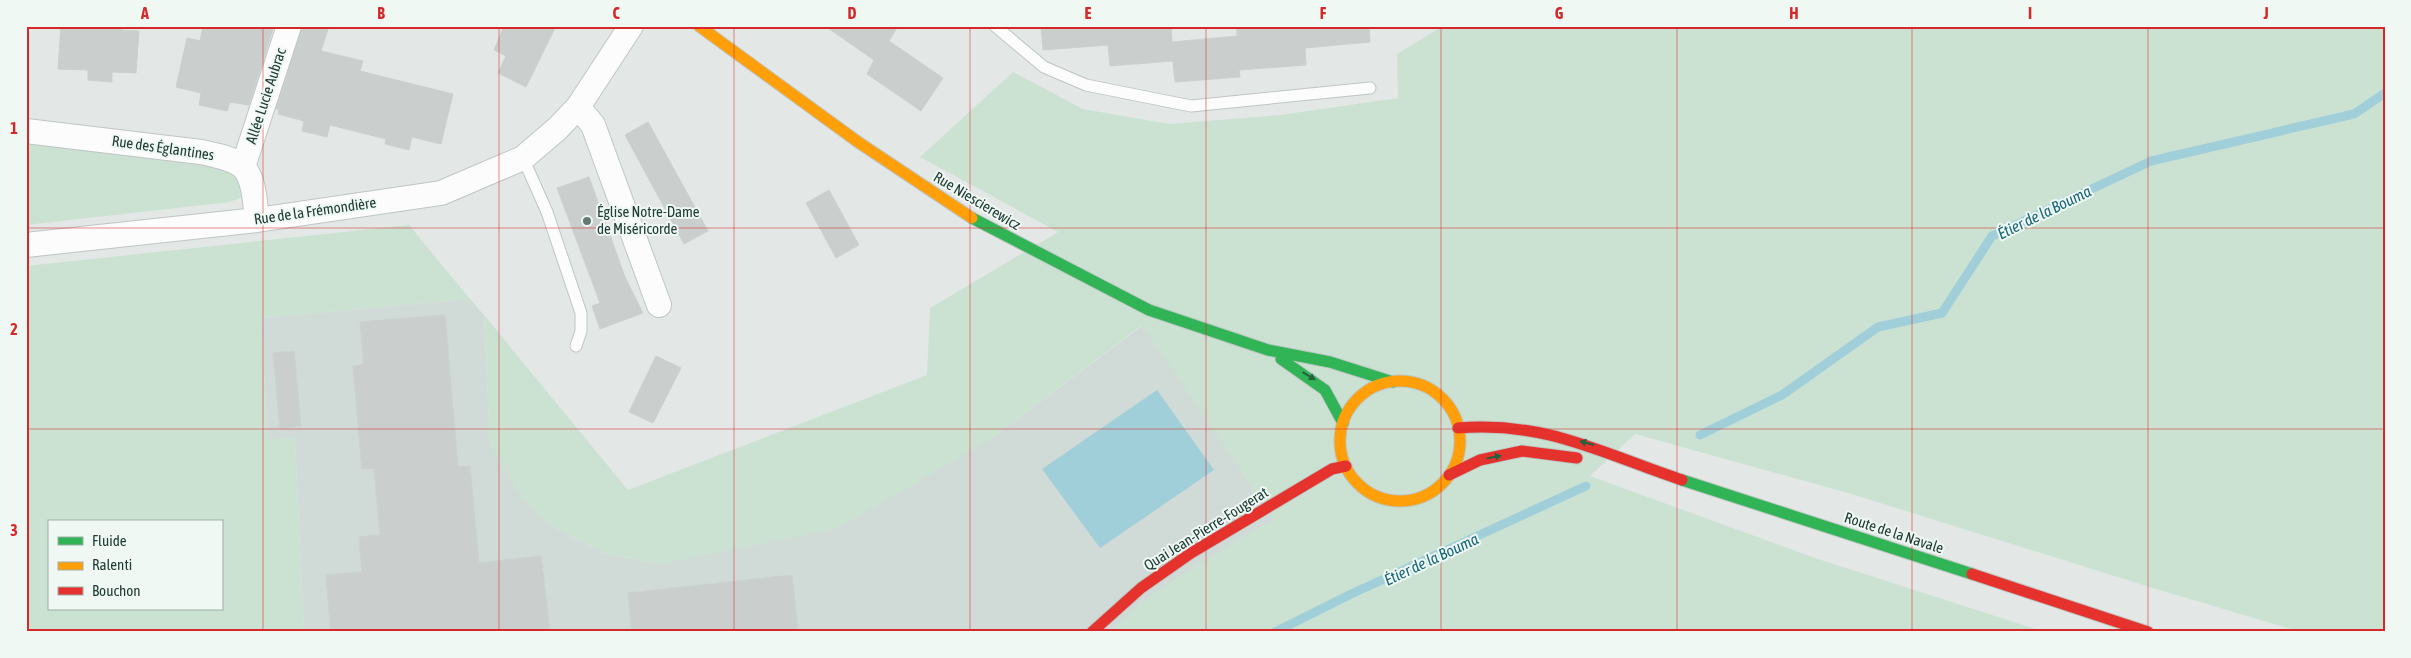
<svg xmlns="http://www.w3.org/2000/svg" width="2411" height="658" font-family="'Asap Condensed',sans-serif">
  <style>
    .built { fill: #d0dad6 }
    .green { fill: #cbe2d3; fill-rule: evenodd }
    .water { fill: #a1cfd9 }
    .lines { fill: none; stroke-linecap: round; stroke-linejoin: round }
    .stream { stroke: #a1cfd9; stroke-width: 9 }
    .building { fill: #cacfcd; stroke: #cbd1cf }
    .lane-casing { stroke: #c0c5c3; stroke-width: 13 }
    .street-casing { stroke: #c0c5c3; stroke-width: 26 }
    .fast-casing { stroke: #bec6c3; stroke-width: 13 }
    .slow-casing { stroke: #bec6c3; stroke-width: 13 }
    .jam-casing { stroke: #bec6c3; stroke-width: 13 }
    .lane { stroke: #fbfcfb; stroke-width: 11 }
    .street { stroke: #fbfcfb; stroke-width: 24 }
    .fast { stroke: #30b455; stroke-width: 11 }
    .slow { stroke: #ff9f0a; stroke-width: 11 }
    .jam { stroke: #e5322d; stroke-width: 11 }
    .oneway { fill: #25603f }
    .grid { fill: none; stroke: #d62828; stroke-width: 1; stroke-opacity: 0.55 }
    .poi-dot { fill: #647874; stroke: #f0f8f4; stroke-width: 2 }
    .labels { text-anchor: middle; stroke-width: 4; stroke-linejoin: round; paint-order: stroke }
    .street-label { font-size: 15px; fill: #203c36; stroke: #f0f8f4 }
    .poi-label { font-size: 15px; fill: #203c36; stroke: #f0f8f4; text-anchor: start }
    .water-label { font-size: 16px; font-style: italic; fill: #18667a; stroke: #f0f8f4 }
    .neatline { fill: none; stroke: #d62828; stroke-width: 2 }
    .grid-label { font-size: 16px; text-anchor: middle; font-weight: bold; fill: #d62828 }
  </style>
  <rect width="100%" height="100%" fill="#e3e8e6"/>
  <path class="built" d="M470 299 484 315 490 445 553 527 603 553 660 564 988 441 1143 325 1274 519 1111 632H304L295 438 268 440 261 318Z"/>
  <path class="green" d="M1443 26H2385V632H2301L2153 588 1848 493 1635 434 1590 476 1812 557 2045 632H1111L1139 604 1187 571 1274 519 1142 325 988 441 837 529 660 564 603 553 553 527 518 492 490 445 484 315 628 490 927 375 930 308 1058 232 920 157 1013 72 1083 109 1169 124 1280 115 1398 98 1397 54Z
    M26 140 160 155 233 171 243 184 242 197 230 202 26 225Z
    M409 225 470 299 261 318 268 439 295 438 304 632H26V266ZM49 522H221V609H49Z"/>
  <path class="water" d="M1157 390 1214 470 1100 548 1042 469Z"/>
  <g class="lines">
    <path class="stream" d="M1700 435 1782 395 1878 327 1942 313 1992 236 2151 161 2354 114 2385 93
      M1275 632 1349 595 1586 486"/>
  </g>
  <path class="building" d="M61 26H121V30L139 31 136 73 112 72V82L88 80V70L58 69Z
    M203 26H274L249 105 230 102 227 111 199 105 201 93 176 87 187 38 200 41Z
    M302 26H329L321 51 363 61 360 71 453 94 441 144 412 137 409 150 385 144 386 139 330 125 327 137 302 131 304 121 278 114 279 109H276Z
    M504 26H556L526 87 498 73 506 56 494 50Z
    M825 26H898L889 41 943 78 921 111 867 74 874 60Z
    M1041 26H1171L1172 42 1237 36V28L1369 26 1370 42 1305 48 1306 65 1239 70 1240 77 1175 82 1173 61 1110 66 1108 45 1043 50Z
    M648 122 708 231 684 244 625 135Z
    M589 177 625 277 643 313 600 329 592 306 600 303 557 188Z
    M829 190 859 245 836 258 806 203Z
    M445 315 458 467 470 466 479 563 541 556 550 632H331L326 575 362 572 359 537 380 535 374 468 362 469 353 366 364 364 360 322Z
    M294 351 301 426 280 428 273 353Z
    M656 356 681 368 653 423 629 412Z
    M792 575 798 632H632L628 593Z"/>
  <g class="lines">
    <g class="lane-casing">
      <path id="lane" d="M995 26 1044 67 1086 85 1191 106 1370 88
        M523 158 547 212 581 313V331L576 346"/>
    </g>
    <g class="street-casing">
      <path id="street" d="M578 107 593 125 659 305
        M26 131 201 152C214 155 233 158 243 167 255 179 255 205 257 220
        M243 167 289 26
        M26 245 257 220 441 193 523 158 557 129 578 107 631 26"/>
    </g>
    <g class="fast-casing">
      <path id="fast" d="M972 218 1149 310 1268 350 1330 362 1393 382
        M1281 359 1325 390 1343 423
        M1682 480 1972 574"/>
    </g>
    <g class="slow-casing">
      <path id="slow" d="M699 26 858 142 972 218
        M1340 441a60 60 0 1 1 120 0a60 60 0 1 1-120 0Z"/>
    </g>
    <g class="jam-casing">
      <path id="jam" d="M1458 428C1546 421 1601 453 1682 480
        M1449 475 1480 460 1522 451 1577 458
        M1972 574 2148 632
        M1092 632 1141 588 1191 553 1332 469 1346 466"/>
    </g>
    <use href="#lane" class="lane"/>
    <use href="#street" class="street"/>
    <use href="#fast" class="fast"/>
    <use href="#slow" class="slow"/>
    <use href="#jam" class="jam"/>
  </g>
  <defs><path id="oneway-solid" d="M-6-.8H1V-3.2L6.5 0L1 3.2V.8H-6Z" transform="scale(1.25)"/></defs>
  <g class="oneway">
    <use href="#oneway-solid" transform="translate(1309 376) rotate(31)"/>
    <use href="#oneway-solid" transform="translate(1587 443) rotate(-165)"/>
    <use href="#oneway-solid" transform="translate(1494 457) rotate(-11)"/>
  </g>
  <path class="grid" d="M263 26V632M499 26V632M734 26V632M970 26V632M1206 26V632M1441 26V632M1677 26V632M1912 26V632M2148 26V632M26 228H2385M26 429H2385"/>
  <circle class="poi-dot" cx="587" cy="221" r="5"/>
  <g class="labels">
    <g class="street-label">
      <text transform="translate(266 96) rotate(-72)" y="5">Allée Lucie Aubrac</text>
      <text transform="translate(163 148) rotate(8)" y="5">Rue des Églantines</text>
      <text transform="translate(977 201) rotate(31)" y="5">Rue Niescierewicz</text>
      <text transform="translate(315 211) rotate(-8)" y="5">Rue de la Frémondière</text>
      <text transform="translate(1206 529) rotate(-32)" y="5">Quai Jean-Pierre-Fougerat</text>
      <text transform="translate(1894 533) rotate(18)" y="5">Route de la Navale</text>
    </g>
    <g class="poi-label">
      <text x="597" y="217">Église Notre-Dame<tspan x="597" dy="17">de Miséricorde</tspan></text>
    </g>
    <g class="water-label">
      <text transform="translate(2044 212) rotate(-26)" y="6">Étier de la Bouma</text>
      <text transform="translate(1431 559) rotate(-25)" y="6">Étier de la Bouma</text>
    </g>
  </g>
  <rect width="2411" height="658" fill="none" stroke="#f0f8f4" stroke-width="55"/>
  <rect x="48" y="520" width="175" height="90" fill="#f0f8f4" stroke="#9dada8"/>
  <rect x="58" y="537" width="25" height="8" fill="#30b455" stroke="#9dada8"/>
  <text x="92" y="546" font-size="15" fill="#203c36">Fluide</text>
  <rect x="58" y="562" width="25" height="8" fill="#ff9f0a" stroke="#9dada8"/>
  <text x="92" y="570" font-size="15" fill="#203c36">Ralenti</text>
  <rect x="58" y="587" width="25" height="8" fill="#e5322d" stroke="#9dada8"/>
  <text x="92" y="596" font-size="15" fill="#203c36">Bouchon</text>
  <rect x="28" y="28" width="2356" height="602" class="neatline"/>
  <g class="grid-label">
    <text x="145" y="19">A</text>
    <text x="381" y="19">B</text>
    <text x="616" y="19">C</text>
    <text x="852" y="19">D</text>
    <text x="1088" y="19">E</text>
    <text x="1323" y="19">F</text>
    <text x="1559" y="19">G</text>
    <text x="1794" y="19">H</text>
    <text x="2030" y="19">I</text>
    <text x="2266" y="19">J</text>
    <text x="14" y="134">1</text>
    <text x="14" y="335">2</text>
    <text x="14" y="536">3</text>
  </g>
</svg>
